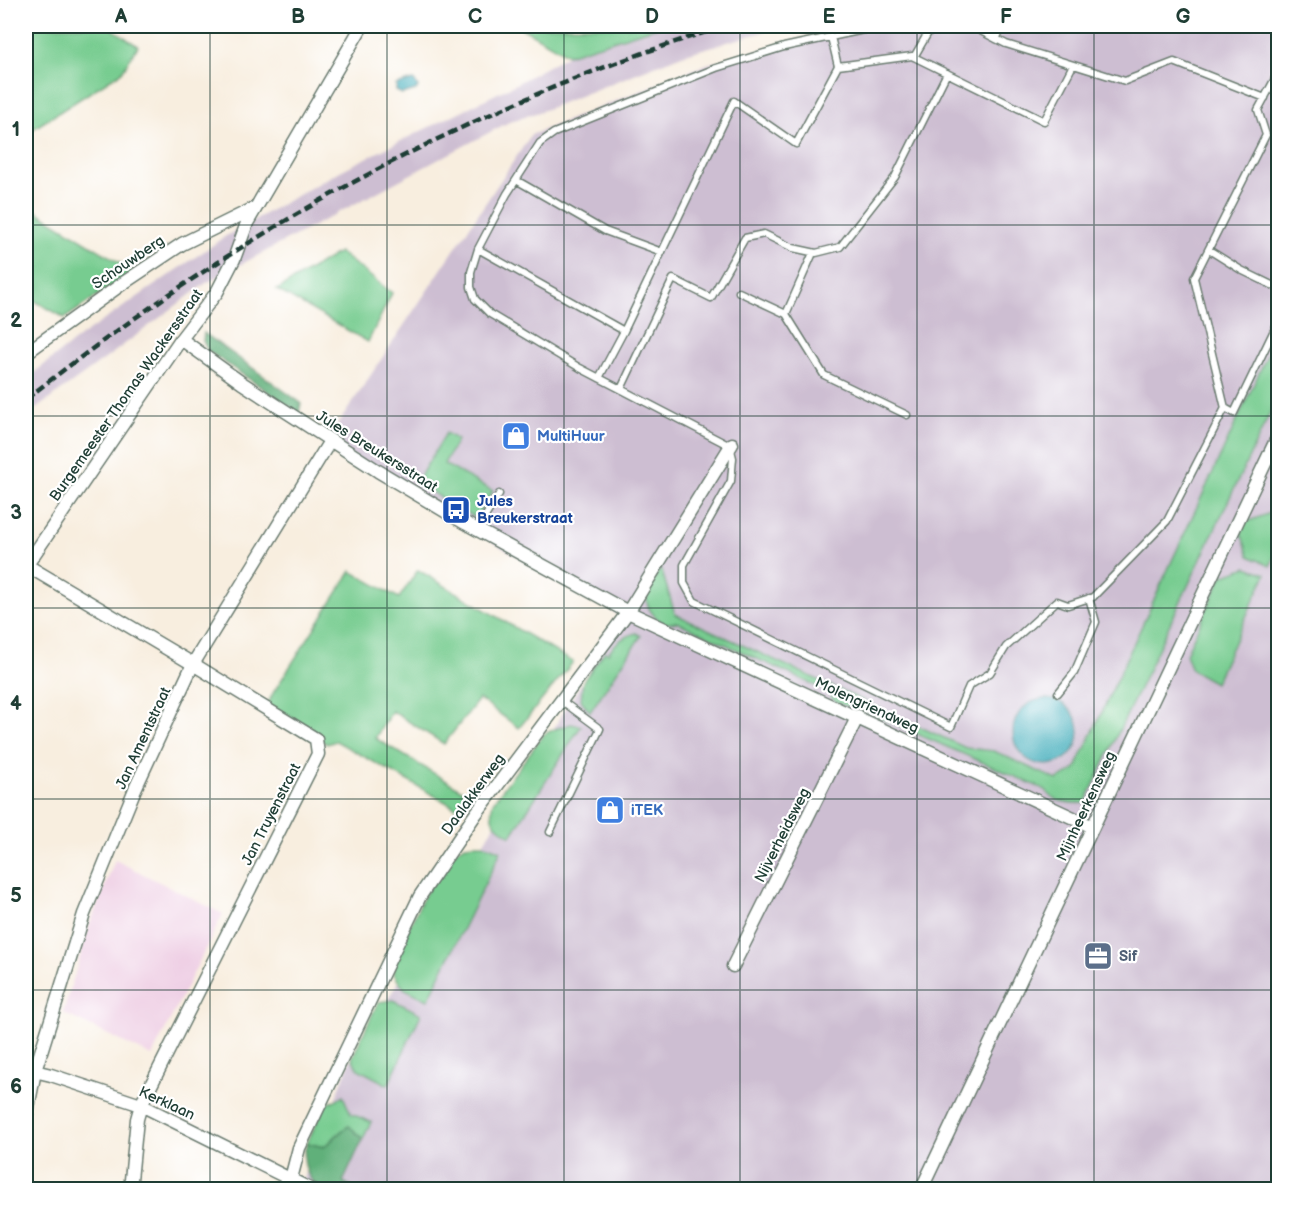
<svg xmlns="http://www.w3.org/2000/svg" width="1304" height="1215" font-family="'Balsamiq Sans',sans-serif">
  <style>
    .built { fill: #efd0e5 }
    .industrial { fill: #cdbed2 }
    .green { fill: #77cc90; stroke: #4b8462; stroke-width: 1.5 }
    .forest { fill: #61b07a; stroke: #407657; stroke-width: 1.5 }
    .water { fill: #3cabb9; stroke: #2e7476; stroke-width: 1.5 }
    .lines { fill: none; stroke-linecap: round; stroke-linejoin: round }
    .service-casing { stroke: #6b7b70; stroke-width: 9 }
    .minor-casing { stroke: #6b7b70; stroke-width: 15 }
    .service { stroke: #fff; stroke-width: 6 }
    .minor { stroke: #fff; stroke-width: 12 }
    .rail { stroke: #1f3d34; stroke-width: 4.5; stroke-dasharray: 9 4.5; stroke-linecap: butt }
    .grid { fill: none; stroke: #1f3d34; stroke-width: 1.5; stroke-opacity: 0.55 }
    .labels { text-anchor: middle; stroke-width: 4.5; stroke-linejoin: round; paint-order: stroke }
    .street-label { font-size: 15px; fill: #1f3d34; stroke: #fff }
    .shop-label { font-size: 15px; font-weight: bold; fill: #366cbe; stroke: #fff; text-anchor: start }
    .transit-label { font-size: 15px; font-weight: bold; fill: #164399; stroke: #fff; text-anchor: start }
    .service-label { font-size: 15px; font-weight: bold; fill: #4e5e75; stroke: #fff; text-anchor: start }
    .neatline { fill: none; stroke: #1f3d34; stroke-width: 2 }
    .grid-label { font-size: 20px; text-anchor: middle; font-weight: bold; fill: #1f3d34 }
  </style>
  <rect width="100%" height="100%" fill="#fff"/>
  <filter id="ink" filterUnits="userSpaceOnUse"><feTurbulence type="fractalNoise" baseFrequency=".0167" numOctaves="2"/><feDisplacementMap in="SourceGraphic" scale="12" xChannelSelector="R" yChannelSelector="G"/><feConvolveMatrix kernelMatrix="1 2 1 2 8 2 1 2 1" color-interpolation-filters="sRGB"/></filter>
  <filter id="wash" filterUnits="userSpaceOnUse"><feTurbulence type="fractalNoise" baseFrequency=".008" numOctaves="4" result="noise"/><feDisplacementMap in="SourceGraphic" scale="24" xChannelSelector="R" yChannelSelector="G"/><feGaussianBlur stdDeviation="1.35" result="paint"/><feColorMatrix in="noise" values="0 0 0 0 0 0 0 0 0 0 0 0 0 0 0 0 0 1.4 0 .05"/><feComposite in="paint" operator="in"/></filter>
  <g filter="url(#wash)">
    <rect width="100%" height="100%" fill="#f8eedf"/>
    <path class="built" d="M115 860 223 914 152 1056 63 1013 90 924Z"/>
    <path class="industrial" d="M660 26H784L682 55 542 111 511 121 206 283 109 356 26 416V379L81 336 226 236 342 170 514 85 568 55Z
      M853 26H1278V1189L322 1190 303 1181 351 1059 622 617 324 445 531 135 707 64Z"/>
    <path class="green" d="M26 26H108L138 46 122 72 33 129 26 124Z
      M518 26H660L568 55Z
      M26 205 133 271 65 318 26 296Z
      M339 252 392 293 368 342 277 290Z
      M1278 335V396L1085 803C1072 804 1053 803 1046 790L855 707C842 706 834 704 827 691L677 622 664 624C637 605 646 590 661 568L675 614 966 748 994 751 1057 780 1075 770 1271 347Z
      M446 433 457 440 444 464 493 491 479 513 474 517 416 483Z
      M1270 513 1278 517V548L1270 566 1249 556 1241 533 1246 522Z
      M1247 567 1266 574 1215 683 1192 670 1186 654 1222 576Z
      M418 570 573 662 519 728 479 699 444 744 392 711 375 738 472 796 460 810 336 741 327 744 266 708 273 693 351 571 399 598Z
      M636 633 641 636 590 712 581 700 583 681 605 651 608 653C616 642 623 637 636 633Z
      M571 724 581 726 511 836C495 826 488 821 493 802L544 734 555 729Z
      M475 844H483L501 851 428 1000 405 989 399 982 394 974V958L425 894 453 852 465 845Z
      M393 1000 421 1014 388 1085 358 1069 352 1058 378 1002Z
      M343 1096 351 1114 371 1122 363 1139 349 1126C338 1132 333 1141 323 1147L307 1143 325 1105Z"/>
    <path class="forest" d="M204 333 301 403 299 413 208 351 203 341Z
      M349 1126 363 1139 343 1182 356 1189C346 1189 336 1191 327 1189 306 1185 300 1160 307 1143L323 1147C333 1141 338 1132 349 1126Z"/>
    <path class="water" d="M414 80 418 87 416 90 402 94 396 91V85Z
      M1013 732a33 33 0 1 1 66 0a33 33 0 1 1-66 0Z"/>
  </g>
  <g filter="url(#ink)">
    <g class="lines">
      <g class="service-casing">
        <path id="service" d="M882 26 784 47 716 68 554 133 540 143 507 194 478 249 471 272V287L475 299 490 314 580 368 730 446 733 458 731 481 684 565V583L694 601 951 727 969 686 990 673 1006 647 1057 601 1068 605 1093 597 1167 521 1225 408 1194 278 1266 135 1258 110 1278 73
          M971 26 1006 44 1125 81 1174 62 1265 98
          M996 39 1003 26
          M914 57 932 26
          M838 66 912 56 1044 121 1073 65
          M516 180 605 231 662 252
          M478 249 624 331
          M1209 250 1241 270 1278 288
          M813 253 786 314 824 375 907 415
          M739 292 786 314
          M599 378 624 331 734 101 796 144 838 66 831 37
          M621 389 673 279 711 298 745 238 764 234 793 248 816 253 840 247 895 177 947 73
          M1225 408 1234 413 1278 322
          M477 530 499 494
          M1058 693 1074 673 1096 622 1089 598
          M550 832 600 729 562 701"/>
      </g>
      <g class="minor-casing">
        <path id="minor" d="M181 339 242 383 378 471 465 523 628 612 1093 827
          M26 353 122 284 182 244 255 208
          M26 565 193 664 316 739 318 754 141 1105 137 1119 130 1190
          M26 566 181 339 217 292 234 259 247 223 362 26
          M733 966 858 716
          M26 1069 51 1075 141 1105 312 1190
          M26 1118 35 1071 84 914 135 789 193 664 330 441
          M288 1190 299 1148 420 896 475 815 628 612 732 444
          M921 1190 1278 436"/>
      </g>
      <use href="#service" class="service"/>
      <use href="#minor" class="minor"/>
      <path class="rail" d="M26 399C239 232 465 106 725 26"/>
    </g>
  </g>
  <path class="grid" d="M210 26V1190M387 26V1190M564 26V1190M740 26V1190M917 26V1190M1094 26V1190M26 225H1278M26 416H1278M26 608H1278M26 799H1278M26 990H1278"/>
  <defs>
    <g id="shop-square" transform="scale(1.5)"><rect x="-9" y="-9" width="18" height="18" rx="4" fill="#3f7fe0" stroke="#fff"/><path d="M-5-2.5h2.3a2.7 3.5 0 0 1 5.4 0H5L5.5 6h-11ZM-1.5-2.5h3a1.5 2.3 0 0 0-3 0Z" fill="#fff"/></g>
    <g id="bus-square" transform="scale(1.5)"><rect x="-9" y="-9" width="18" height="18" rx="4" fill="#1a4fb4" stroke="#fff"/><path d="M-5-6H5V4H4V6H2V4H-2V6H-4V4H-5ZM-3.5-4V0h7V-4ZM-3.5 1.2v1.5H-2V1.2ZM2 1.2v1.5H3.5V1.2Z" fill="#fff"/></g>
    <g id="office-square" transform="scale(1.5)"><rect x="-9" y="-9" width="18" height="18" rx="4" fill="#5c6f8a" stroke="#fff"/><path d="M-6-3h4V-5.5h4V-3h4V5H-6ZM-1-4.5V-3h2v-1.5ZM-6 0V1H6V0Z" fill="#fff"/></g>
  </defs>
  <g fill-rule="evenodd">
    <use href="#shop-square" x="516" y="436"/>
    <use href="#bus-square" x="456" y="510"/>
    <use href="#shop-square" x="610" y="810"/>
    <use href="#office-square" x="1098" y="956"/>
  </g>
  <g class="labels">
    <g class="street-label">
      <text transform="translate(128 262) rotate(-34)" y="5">Schouwberg</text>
      <text transform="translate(126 395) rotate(-55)" y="5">Burgemeester Thomas Wackersstraat</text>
      <text transform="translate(377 451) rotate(32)" y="5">Jules Breukersstraat</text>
      <text transform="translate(867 705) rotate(25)" y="5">Molengriendweg</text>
      <text transform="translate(143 738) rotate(-65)" y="5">Jan Amentstraat</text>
      <text transform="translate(473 794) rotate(-54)" y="5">Daalakkerweg</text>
      <text transform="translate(1086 806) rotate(-65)" y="5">Mijnheerkensweg</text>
      <text transform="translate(271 814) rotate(-63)" y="5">Jan Truyenstraat</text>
      <text transform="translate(782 835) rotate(-63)" y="5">Nijverheidsweg</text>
      <text transform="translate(167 1103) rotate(25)" y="5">Kerklaan</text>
    </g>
    <g class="shop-label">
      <text x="537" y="441">MultiHuur</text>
      <text x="631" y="815">iTEK</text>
    </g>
    <g class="transit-label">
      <text x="477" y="506">Jules<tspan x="477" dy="17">Breukerstraat</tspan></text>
    </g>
    <g class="service-label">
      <text x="1119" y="961">Sif</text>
    </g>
  </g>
  <rect width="1304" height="1215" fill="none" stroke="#fff" stroke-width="66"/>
  <rect x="33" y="33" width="1238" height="1149" class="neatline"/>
  <g class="grid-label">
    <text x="121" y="23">A</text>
    <text x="298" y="23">B</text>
    <text x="475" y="23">C</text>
    <text x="652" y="23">D</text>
    <text x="829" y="23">E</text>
    <text x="1006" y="23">F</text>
    <text x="1183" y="23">G</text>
    <text x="16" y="136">1</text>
    <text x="16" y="327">2</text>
    <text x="16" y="519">3</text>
    <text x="16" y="710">4</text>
    <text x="16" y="902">5</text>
    <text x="16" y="1093">6</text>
  </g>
</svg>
